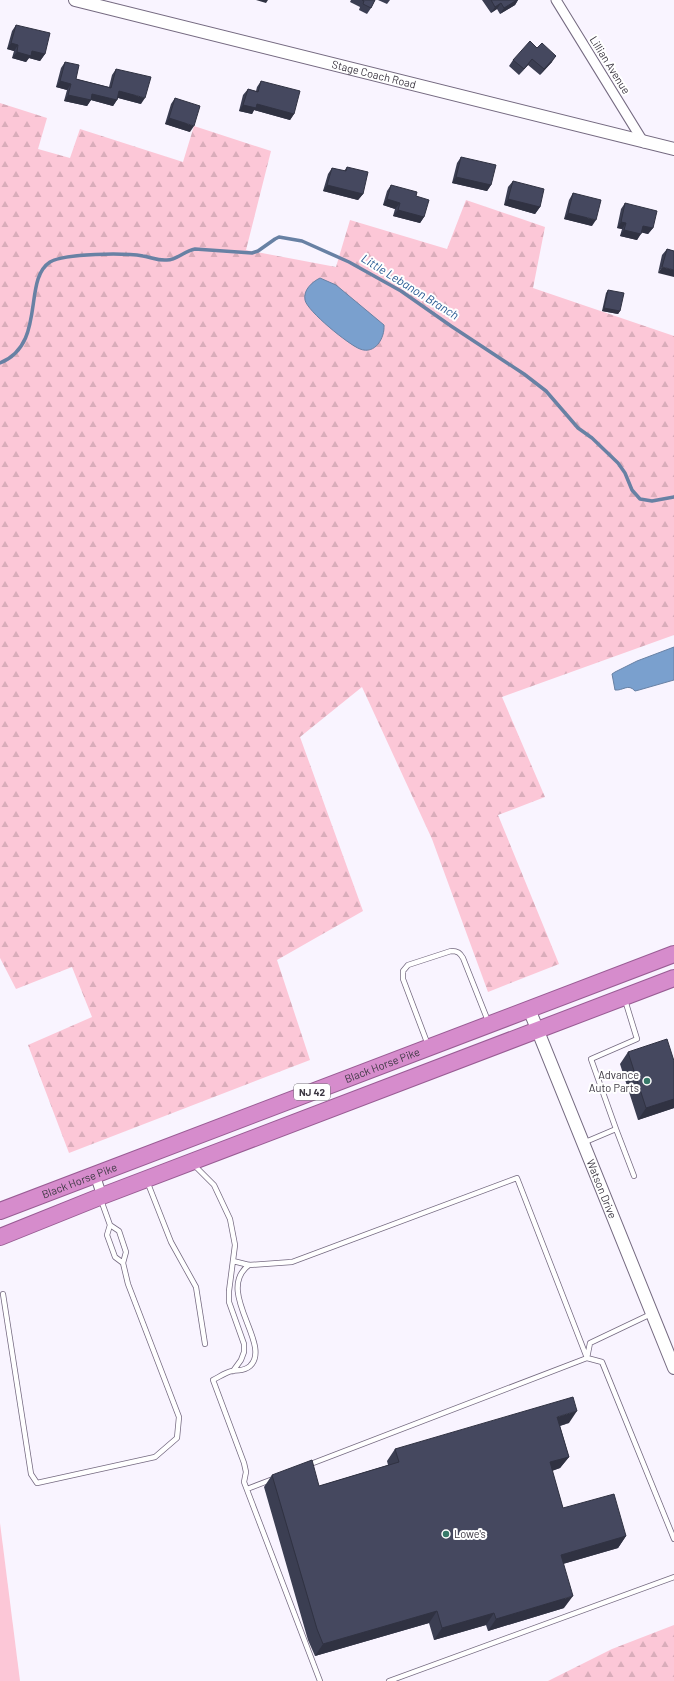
<svg xmlns="http://www.w3.org/2000/svg" width="674" height="1681" font-family="Barlow,sans-serif">
  <style>
    .green { fill: #fcc7d7 }
    .forest { fill: url(#forest-firs) }
    .water { fill: #7aa0ce; stroke: #6881a4 }
    .lines { fill: none; stroke-linecap: round; stroke-linejoin: round }
    .stream { stroke: #6881a4; stroke-width: 3.5 }
    .service-casing { stroke: #756a81; stroke-width: 6 }
    .minor-casing { stroke: #756a81; stroke-width: 11 }
    .tertiary-casing { stroke: #756a81; stroke-width: 14 }
    .trunk-casing { stroke: #995c94; stroke-width: 18 }
    .service { stroke: #fff; stroke-width: 4.5 }
    .minor { stroke: #fff; stroke-width: 9 }
    .tertiary { stroke: #fff; stroke-width: 12 }
    .trunk { stroke: #d68ccc; stroke-width: 16 }
    .wall { fill: #3b3e52 }
    .shaded-wall { fill: #303242 }
    .building { fill: #45485f; stroke: #303242 }
    .poi-dot { fill: #377969; stroke: #fff; stroke-width: 1.5 }
    .labels { text-anchor: middle; stroke-width: 4; stroke-linejoin: round; paint-order: stroke }
    .shield { fill: #fff; stroke: #77747b; stroke-width: 1 }
    .shield-label { font-size: 10px; font-weight: bold; fill: #3d3843 }
    .street-label { font-size: 11px; fill: #3d3843; stroke: #fff }
    .poi-label { font-size: 11px; fill: #3d3843; stroke: #fff; text-anchor: end }
    .water-label { font-size: 12px; font-style: italic; fill: #245791; stroke: #fff }
  </style>
  <defs>
    <pattern id="forest-firs" width="22" height="20" patternUnits="userSpaceOnUse"><rect width="22" height="20" fill="#fcc7d7"/><path d="M5 1l3.5 6h-7zM16 11l3.5 6h-7z" fill="#d9acba"/></pattern>
  </defs>
  <rect width="100%" height="100%" fill="#f9f4ff"/>
  <path class="green" d="M0 1523 20 1681H0Z"/>
  <path class="forest" d="M0 103 47 118 38 149 70 158 80 129 183 162 194 126 271 151 246 250 336 267 350 220 447 249 466 200 545 227 533 288 674 336V635L502 697 545 797 498 815 559 964 488 992 432 839 362 687 300 737 363 911 277 960 310 1060 69 1153 28 1045 92 1017 72 967 16 989 0 958Z
    M674 1625V1681H548L612 1649Z"/>
  <path class="water" d="M320 278 336 285 384 325C385 338 375 355 360 349 349 345 307 311 305 300 303 290 312 282 320 278Z
    M674 647V680L639 690 635 691C628 683 623 691 615 690L612 674 615 672 637 661Z"/>
  <g class="lines">
    <path class="stream" d="M0 363C47 344 22 280 50 262 65 253 125 253 143 256 151 257 158 261 167 260 177 260 184 251 195 249L252 253 258 251 275 239 279 237 302 241 349 262 401 291 451 326 524 374 546 391 578 428 592 438 618 463 625 473 632 490 640 499 652 501 674 497"/>
    <g class="service-casing">
      <path id="service" d="M428 1045 403 979V971L408 965 451 951C458 951 460 953 463 958L488 1021
        M616 1129 591 1059 637 1039 625 1000
        M583 1143 616 1129 634 1176
        M194 1165 214 1185 230 1219 235 1245 229 1291V1302L244 1344V1352L241 1360 233 1371
        M147 1181 171 1242 196 1287 205 1344
        M101 1200 110 1225 107 1235 115 1257 123 1263
        M233 1261 249 1265 292 1262 517 1178 587 1358 602 1362 674 1539
        M249 1265C214 1291 273 1345 250 1366 243 1372 240 1369 232 1371 226 1372 219 1377 213 1380L244 1463 246 1472 244 1482 320 1681
        M3 1294 31 1474 37 1483 155 1457 177 1438 179 1417 128 1284 123 1263 126 1252 119 1231 110 1225
        M308 1465 587 1358 590 1343 651 1314
        M247 1489 273 1479
        M389 1681 674 1577"/>
    </g>
    <g class="minor-casing">
      <path id="minor" d="M556 0 644 143
        M95 1175 102 1196"/>
    </g>
    <g class="tertiary-casing">
      <g id="tertiary">
        <path id="s1" d="M75 0 674 149"/>
        <path id="s2" d="M529 1009 674 1368"/>
      </g>
    </g>
    <g class="trunk-casing">
      <g id="trunk">
        <path id="s3" d="M0 1211 674 954"/>
        <path d="M0 1237 102 1196 674 978"/>
      </g>
    </g>
    <use href="#service" class="service"/>
    <use href="#minor" class="minor"/>
    <use href="#tertiary" class="tertiary"/>
    <use href="#trunk" class="trunk"/>
  </g>
  <path class="wall" d="M351 0H375L371 8 367 14 359 10 360 7 350 2Z
    M378 0H390L387 4Z
    M482 0H518L515 5 500 14 497 9 491 13Z
    M16 25 45 54 40 61 29 58 26 62 12 58 14 51 7 49 12 31Z
    M537 48 552 62 540 75 528 65 519 75 509 66 513 60Z
    M65 62 76 79 109 87 112 75 116 69 141 104 118 98 113 106 91 100 87 106 64 101 67 90 56 87 61 68Z
    M261 81 294 114 290 120 254 110 252 114 239 111 243 95 248 89 256 91 257 87Z
    M175 98 190 132 165 124 171 104Z
    M461 157 491 185 487 191 452 183 457 163Z
    M347 167 363 194 358 200 323 191 328 174 332 168 344 171Z
    M513 181 540 207 535 214 504 205 508 187Z
    M391 185 416 196 424 217 420 223 393 216 395 209 383 205 387 191Z
    M573 193 592 226 564 219 569 200Z
    M625 203 653 228 648 234 641 232 637 240 620 236 622 229 617 228 621 209Z
    M667 249 674 251 658 273 662 255Z
    M608 290 620 311 618 314 602 311 606 293Z
    M628 1052 674 1061V1108L638 1120 620 1064Z
    M569 1423 560 1426 569 1457 560 1468 552 1471 563 1508 626 1536 618 1548 563 1564 564 1608 488 1631 486 1625 434 1640 429 1623 315 1656 308 1640 264 1487 272 1475 319 1486 388 1465 387 1461 395 1449Z"/>
  <path class="shaded-wall" d="M256 0H268L266 3Z
    M517 0H518L515 5 500 14 504 8Z
    M501 3 497 9 491 13 495 7Z
    M11 43 18 45 14 51 7 49Z
    M32 51 45 54 40 61 29 58 26 62 12 58 17 52Z
    M556 56 552 62 540 75 544 69Z
    M532 59 528 65 519 75 524 69Z
    M60 81 71 84 67 90 56 87Z
    M119 91 145 98 141 104 115 97Z
    M92 94 117 100 113 106 91 100 87 106 64 101 68 95Z
    M257 104 294 114 290 120 254 110 252 114 239 111 243 105Z
    M169 118 194 126 190 132 165 124Z
    M456 177 491 185 487 191 452 183Z
    M327 185 363 194 358 200 323 191Z
    M387 199 400 203 395 209 383 205Z
    M508 199 540 207 535 214 504 205Z
    M398 210 424 217 420 223 393 216Z
    M568 213 596 220 592 226 564 219Z
    M621 222 626 223 622 229 617 228Z
    M643 226 653 228 648 234 639 232Z
    M624 230 641 234 637 240 620 236Z
    M662 267 674 270V277L658 273Z
    M604 308 620 311 618 314 602 311Z
    M674 1099V1108L638 1120 646 1108Z
    M577 1411 569 1423 549 1429 557 1417Z
    M569 1457 560 1468 542 1474 550 1462Z
    M626 1536 618 1548 552 1567 561 1555Z
    M573 1596 564 1608 488 1631 496 1619Z
    M437 1611 429 1623 315 1656 323 1644Z
    M494 1613 486 1625 434 1640 442 1628Z"/>
  <path class="building" d="M362 0H375L371 8 363 4 364 1Z
    M491 0H517L504 8 501 3 495 7Z
    M16 25 50 33 45 54 32 51 31 56 17 52 18 45 11 43Z
    M530 41 537 48 542 43 556 56 544 69 532 59 524 69 513 60Z
    M65 62 79 65 76 79 111 88 116 69 151 77 145 98 119 91 117 100 92 94 91 100 68 95 71 84 60 81Z
    M261 81 300 91 294 114 257 104 256 108 243 105 248 89 258 92Z
    M175 98 200 106 194 126 169 118Z
    M461 157 496 165 491 185 456 177Z
    M347 167 368 172 363 194 327 185 332 168 346 171Z
    M513 181 544 189 540 207 508 199Z
    M391 185 417 192 416 196 429 200 424 217 398 210 400 203 387 199Z
    M573 193 601 200 596 220 568 213Z
    M625 203 657 211 653 228 643 226 641 234 624 230 626 223 621 222Z
    M667 249 674 251V270L662 267Z
    M608 290 624 293 620 311 604 308Z
    M667 1039 674 1061V1099L646 1108 628 1052Z
    M573 1397 577 1411 557 1417 569 1457 550 1462 563 1508 614 1494 626 1536 561 1555 573 1596 496 1619 494 1613 442 1628 437 1611 323 1644 317 1629 272 1475 312 1460 319 1486 399 1462 395 1449Z"/>
  <g class="poi-dot">
    <circle cx="647" cy="1081" r="4"/>
    <circle cx="446" cy="1534" r="4"/>
  </g>
  <g class="labels">
    <rect class="shield" x="294" y="1084" width="36" height="16" rx="3"/>
    <g class="shield-label">
      <text x="312" y="1096">NJ 42</text>
    </g>
    <g class="street-label">
      <text transform="translate(610 65) rotate(58)" y="4">Lillian Avenue</text>
      <text dy="4" stroke="none"><textPath href="#s1" startOffset="308">Stage Coach Road</textPath></text>
      <text dy="4" stroke="none"><textPath href="#s3" startOffset="409">Black Horse Pike</textPath></text>
      <text dy="4" stroke="none"><textPath href="#s3" startOffset="85">Black Horse Pike</textPath></text>
      <text dy="4" stroke="none"><textPath href="#s2" startOffset="194">Watson Drive</textPath></text>
    </g>
    <g class="poi-label">
      <text x="639" y="1079">Advance<tspan x="639" dy="13">Auto Parts</tspan></text>
      <text x="454" y="1538" text-anchor="start">Lowe's</text>
    </g>
    <g class="water-label">
      <text transform="translate(410 287) rotate(32)" y="4">Little Lebanon Branch</text>
    </g>
  </g>
</svg>
